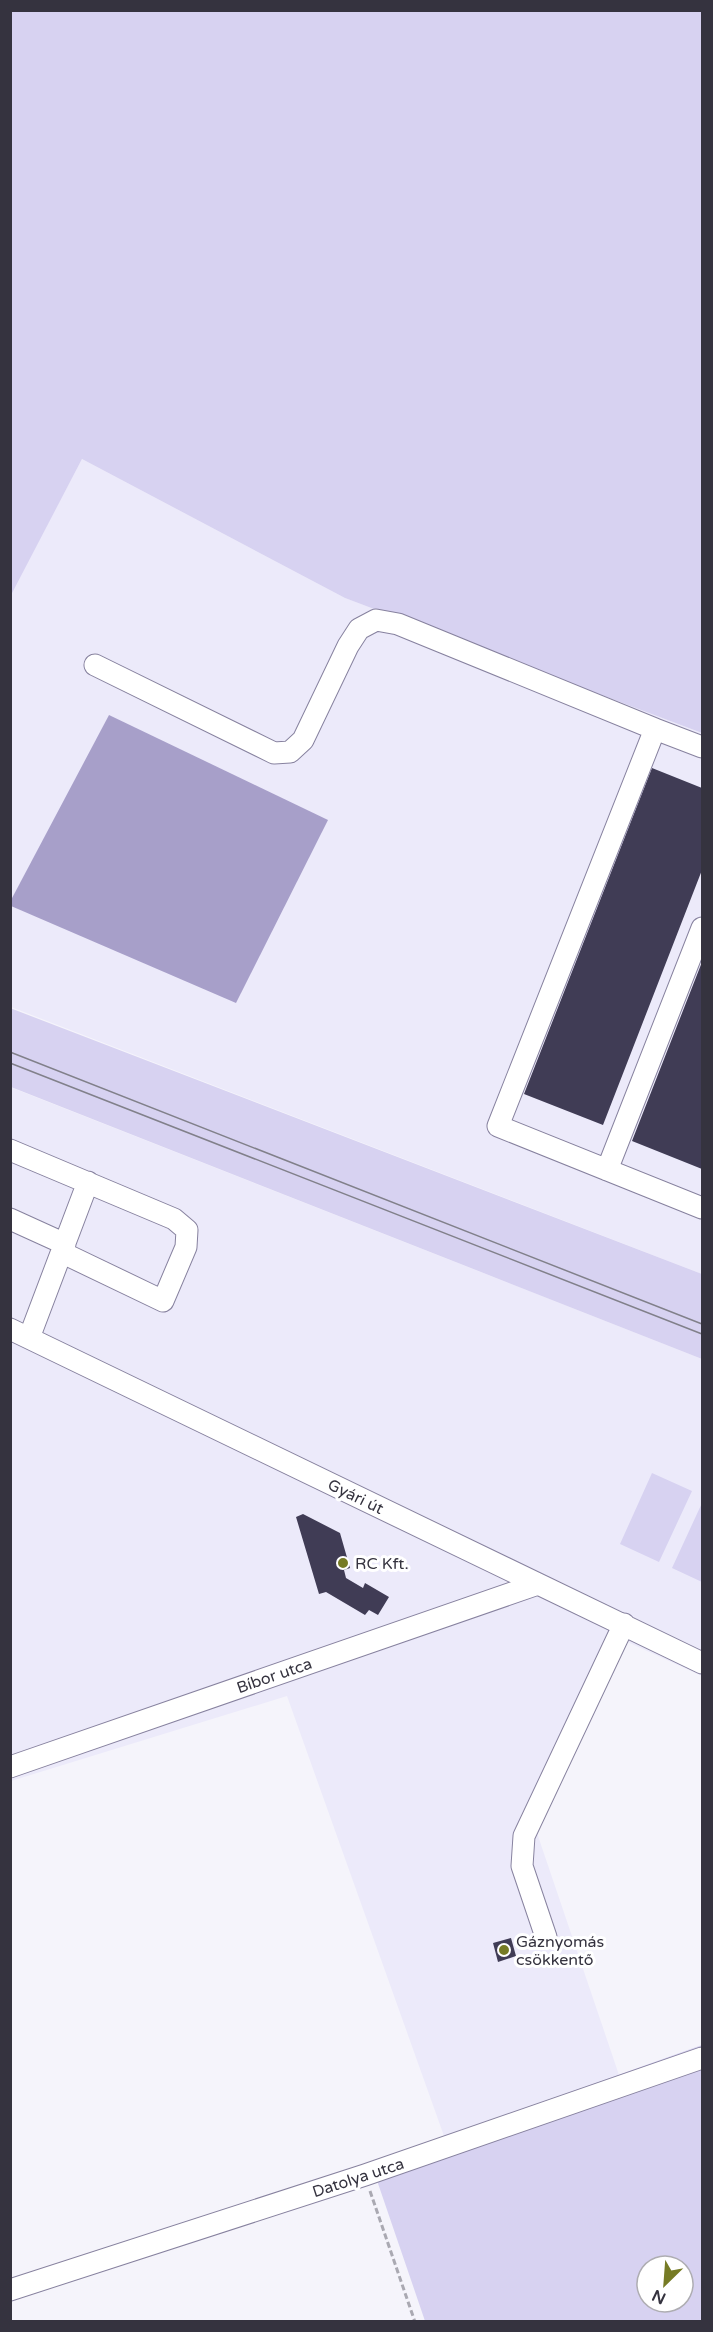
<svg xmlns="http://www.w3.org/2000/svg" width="713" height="2332" font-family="'Varela Round',sans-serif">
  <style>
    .built { fill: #eceafa }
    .green { fill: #d7d2f1; fill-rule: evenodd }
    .water { fill: #a79fc9 }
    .building { fill: #403c55 }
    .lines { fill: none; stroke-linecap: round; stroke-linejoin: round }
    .minor-casing { stroke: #87829f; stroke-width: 23 }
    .path { stroke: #aaa9b2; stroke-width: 3; stroke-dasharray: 6 3; stroke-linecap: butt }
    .minor { stroke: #fff; stroke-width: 21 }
    .tram { stroke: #81808a; stroke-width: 1.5 }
    .poi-dot { fill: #767b25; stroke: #fff; stroke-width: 2 }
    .labels { text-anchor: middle; stroke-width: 6; stroke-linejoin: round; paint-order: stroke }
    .street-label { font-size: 16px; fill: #35333f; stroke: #fff }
    .poi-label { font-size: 16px; fill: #35333f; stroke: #fff; text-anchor: start }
  </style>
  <rect width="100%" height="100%" fill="#f5f4fb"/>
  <path class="built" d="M82 459 345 598 702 733V1274L11 1007 10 595Z
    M10 1087 702 1359V1676L623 1640 536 1830 619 2075 444 2136 287 1696 11 1781Z"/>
  <path class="green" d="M11 11H702V733L345 598 82 459 11 595Z
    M10 1008 702 1274V1359L11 1087Z
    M652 1473 692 1491 659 1562 620 1544Z
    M702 1503V1582L672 1568Z
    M702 2045V2321H425L371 2163ZM647 2266H683V2302H647Z"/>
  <path class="water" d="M109 715 328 820 236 1003 11 906V900Z"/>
  <path class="building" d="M652 768 702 788V870L603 1125 524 1094Z
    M702 962V1169L632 1141Z
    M303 1514 340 1533 350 1568 344 1570 346 1578 363 1588 365 1583 389 1597 378 1615 369 1610 365 1615 326 1592 319 1594 296 1517Z
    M511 1938 516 1956 498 1962 493 1943Z"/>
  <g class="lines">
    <g class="minor-casing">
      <path id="minor" d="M95 665 274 753 290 752 303 740 348 646 359 629 376 620 398 624 655 729
        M702 747 655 729 498 1126 702 1208
        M10 1150 174 1219 187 1230 186 1247 163 1301 63 1253
        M607 1170 702 928
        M10 1219 65 1244
        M10 1329 702 1663
        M29 1338 88 1182
        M10 1767 538 1584
        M546 1937 522 1866 524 1836 624 1624
        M10 2290 365 2175 702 2058"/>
    </g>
    <path class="path" d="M370 2191 415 2322"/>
    <use href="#minor" class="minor"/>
    <path class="tram" d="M10 1052 702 1324
      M10 1063 702 1334"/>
  </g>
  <g class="poi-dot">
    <circle cx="343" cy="1563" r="6"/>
    <circle cx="504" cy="1950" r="6"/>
  </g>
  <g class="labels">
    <g class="street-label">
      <text transform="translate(356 1496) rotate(26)" y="6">Gyári út</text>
      <text transform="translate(274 1675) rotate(-19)" y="6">Bíbor utca</text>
      <text transform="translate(358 2177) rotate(-18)" y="6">Datolya utca</text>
    </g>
    <g class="poi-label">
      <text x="355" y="1569">RC Kft.</text>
      <text x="516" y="1947">Gáznyomás<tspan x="516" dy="18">csökkentő</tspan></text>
    </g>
  </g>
  <rect width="713" height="2332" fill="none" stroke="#35333f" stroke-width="24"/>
  <g transform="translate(665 2284) rotate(205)"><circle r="28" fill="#ffffff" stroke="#aeadb2" stroke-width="1.5"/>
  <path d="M0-4.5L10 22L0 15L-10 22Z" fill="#767b25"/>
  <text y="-9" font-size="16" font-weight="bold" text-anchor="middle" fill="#35333f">N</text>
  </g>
</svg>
